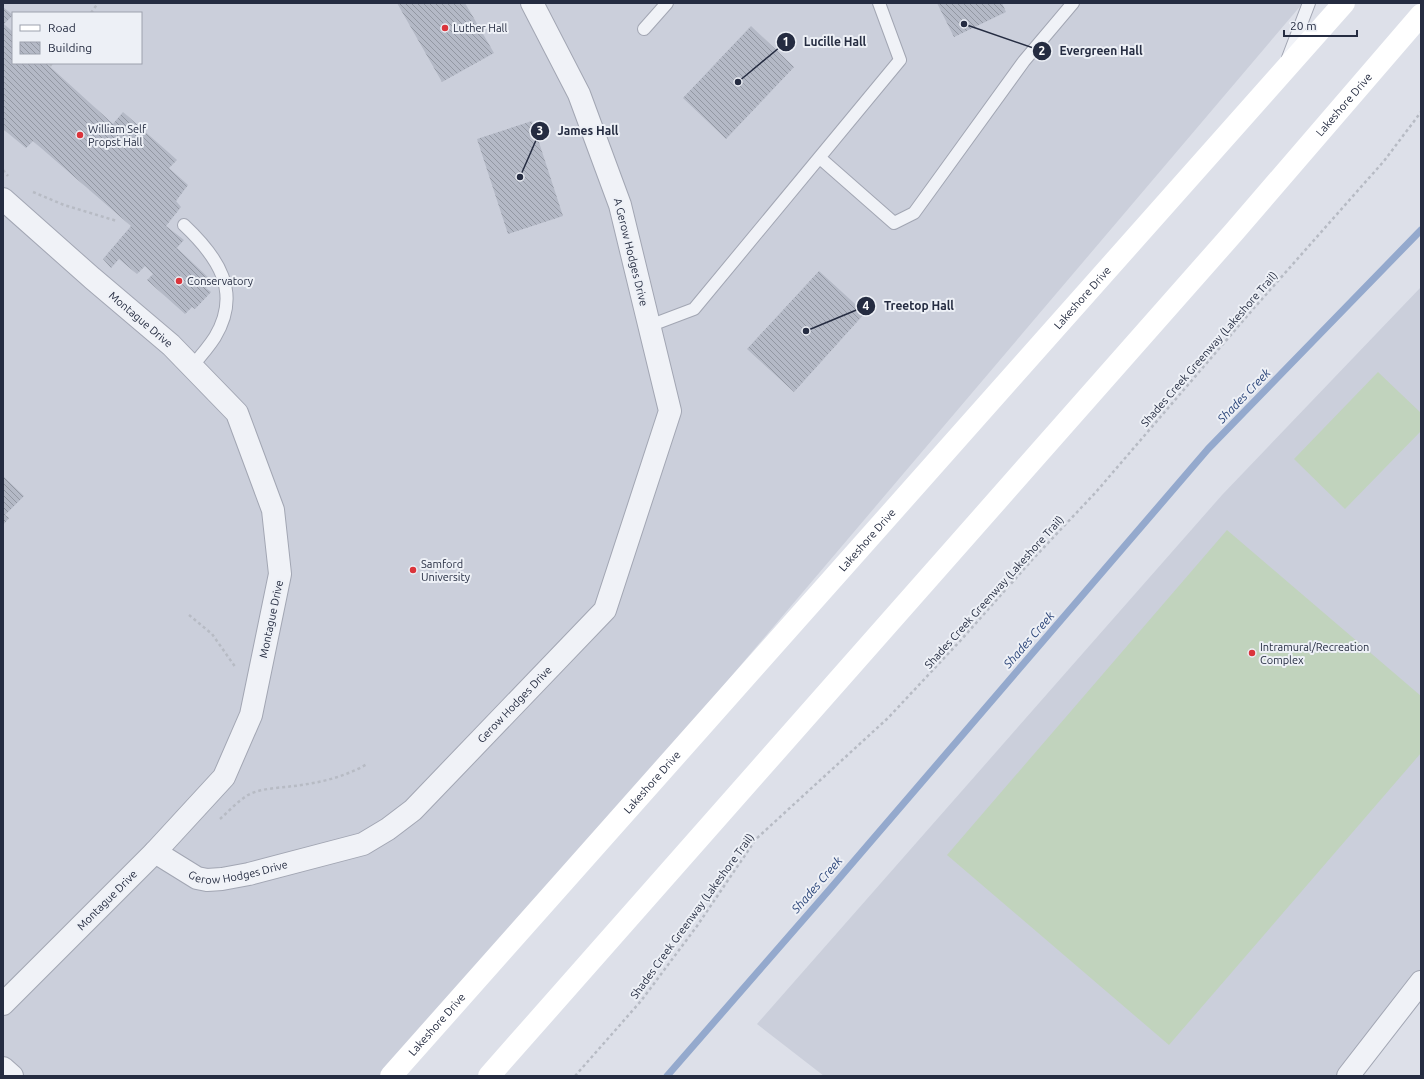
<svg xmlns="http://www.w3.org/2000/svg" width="1424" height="1079" font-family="Ubuntu,sans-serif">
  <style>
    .built { fill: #cbcfdb; fill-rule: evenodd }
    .pitch { fill: #c1d3bd }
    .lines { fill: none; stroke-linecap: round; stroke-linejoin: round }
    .stream { stroke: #94a9cd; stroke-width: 7 }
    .building { fill: url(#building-back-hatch) }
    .service-casing { stroke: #a2a6b3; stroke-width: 14 }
    .minor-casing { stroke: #a2a6b3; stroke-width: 24 }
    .path { stroke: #b7bbc4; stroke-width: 2.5; stroke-dasharray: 3 3; stroke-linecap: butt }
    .service { stroke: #f0f2f7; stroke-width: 12 }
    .minor { stroke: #f0f2f7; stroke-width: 22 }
    .secondary { stroke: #fff; stroke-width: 22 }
    .poi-dot { fill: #db343b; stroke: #edf0f6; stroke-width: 1.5 }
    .labels { text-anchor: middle; stroke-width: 4; stroke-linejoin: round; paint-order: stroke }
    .poi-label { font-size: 11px; fill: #252c41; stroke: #edf0f6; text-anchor: start }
    .street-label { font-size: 11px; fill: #252c41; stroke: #edf0f6 }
    .water-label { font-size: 12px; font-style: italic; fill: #2b4579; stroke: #edf0f6 }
    .leader { fill: none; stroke: #252c41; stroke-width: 1.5 }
    .callout-dot { fill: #252c41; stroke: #edf0f6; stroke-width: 1.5 }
    .mark-label { font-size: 12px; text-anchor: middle; font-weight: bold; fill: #fff }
    .callout-label { font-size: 12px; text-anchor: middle; font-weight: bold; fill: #252c41; stroke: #edf0f6; stroke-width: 4; stroke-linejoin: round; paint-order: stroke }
  </style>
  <defs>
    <pattern id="building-back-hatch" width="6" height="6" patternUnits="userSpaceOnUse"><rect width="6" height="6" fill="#b4b9c6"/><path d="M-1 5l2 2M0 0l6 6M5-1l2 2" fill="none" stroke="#9297a2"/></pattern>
  </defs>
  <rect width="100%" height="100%" fill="#dde0e9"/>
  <path class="built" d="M3 3H1303L392 1076H3ZM13 13H141V63H13Z
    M1421 287V990L1353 1076H824L757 1024 1222 495Z"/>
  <path class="pitch" d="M1378 372 1421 413V431L1345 509 1294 459Z
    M1227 530 1421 696V753L1169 1045 947 855Z"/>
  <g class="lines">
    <path class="stream" d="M667 1076 830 889 1208 449 1421 230"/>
  </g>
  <path class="building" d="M397 3H465L494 53 442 82Z
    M937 3H1002L1006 12 954 37Z
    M3 7 13 15 4 24 13 32V63H46L113 124 123 112 177 160 169 168 188 185 176 201 181 207 166 226 184 240 165 261 177 248 212 281 206 288 211 292 195 309 192 307 185 314 147 280 153 274 145 266 137 274 119 259 111 268 103 259 131 226 33 141 26 148 3 129Z
    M751 26 794 67 726 139 683 98Z
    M532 121 563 216 508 234 477 139Z
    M819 271 865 313 794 392 747 349Z
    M3 476 24 496 5 515 9 518 3 525Z"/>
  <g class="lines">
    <g class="service-casing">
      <path id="service" d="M644 29 667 3
        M1288 58 1309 3
        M820 158 894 223 914 213 1024 61 1073 3
        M184 225C218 257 242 292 215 337 208 348 200 357 192 366
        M649 326 694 309 900 60 879 3"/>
    </g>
    <g class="minor-casing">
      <g id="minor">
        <path id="s1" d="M3 199 92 278 171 345 237 413 273 510 280 574 251 715 224 777 155 852 3 1004"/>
        <path id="s2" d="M155 852 197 878 207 880 222 879 249 874 363 844 388 829 413 810 605 610 670 411 620 205 579 94 532 3"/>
        <path d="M3 1068 12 1076"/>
        <path d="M1348 1076 1421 982"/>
      </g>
    </g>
    <path class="path" d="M91 13 98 3
      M50 66 52 63
      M3 170 8 176
      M33 192 64 205 117 221
      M189 615 212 634 236 668
      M220 819C229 811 238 801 248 795 261 788 279 788 294 786 319 783 345 777 367 764
      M575 1076 641 1001 697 926 756 839 888 718 961 640 1032 560 1096 492 1254 308 1384 161 1421 112"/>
    <use href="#service" class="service"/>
    <use href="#minor" class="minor"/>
    <g class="secondary">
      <path id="s3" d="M391 1076 1344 3"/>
      <path id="s4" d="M489 1076 1234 232 1421 15"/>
    </g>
  </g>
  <g class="poi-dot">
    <circle cx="445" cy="28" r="4"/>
    <circle cx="80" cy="135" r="4"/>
    <circle cx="179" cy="281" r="4"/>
    <circle cx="413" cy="570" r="4"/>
    <circle cx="1252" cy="653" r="4"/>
  </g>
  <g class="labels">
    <g class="poi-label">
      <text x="453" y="32">Luther Hall</text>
      <text x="88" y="133">William Self<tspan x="88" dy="13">Propst Hall</tspan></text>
      <text x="187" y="285">Conservatory</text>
      <text x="421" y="568">Samford<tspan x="421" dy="13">University</tspan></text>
      <text x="1260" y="651">Intramural/Recreation<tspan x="1260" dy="13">Complex</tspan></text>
    </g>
    <g class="street-label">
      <text dy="4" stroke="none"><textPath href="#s4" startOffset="1294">Lakeshore Drive</textPath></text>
      <text transform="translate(631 252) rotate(76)" y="4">A Gerow Hodges Drive</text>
      <text dy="4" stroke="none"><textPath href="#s3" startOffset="1041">Lakeshore Drive</textPath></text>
      <text dy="4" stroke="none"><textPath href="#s1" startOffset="183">Montague Drive</textPath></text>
      <text transform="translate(1209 349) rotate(-49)" y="4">Shades Creek Greenway (Lakeshore Trail)</text>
      <text dy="4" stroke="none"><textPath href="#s3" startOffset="717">Lakeshore Drive</textPath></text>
      <text transform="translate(994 592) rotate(-48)" y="4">Shades Creek Greenway (Lakeshore Trail)</text>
      <text transform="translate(271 619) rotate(-78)" y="4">Montague Drive</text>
      <text dy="4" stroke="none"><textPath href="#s2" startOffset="427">Gerow Hodges Drive</textPath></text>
      <text dy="4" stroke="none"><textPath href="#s3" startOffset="393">Lakeshore Drive</textPath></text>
      <text dy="4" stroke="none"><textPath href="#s2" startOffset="91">Gerow Hodges Drive</textPath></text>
      <text transform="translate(107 900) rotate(-45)" y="4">Montague Drive</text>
      <text transform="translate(692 916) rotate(-54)" y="4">Shades Creek Greenway (Lakeshore Trail)</text>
      <text dy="4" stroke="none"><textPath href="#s3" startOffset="69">Lakeshore Drive</textPath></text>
    </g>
    <g class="water-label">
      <text transform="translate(1244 396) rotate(-46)" y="4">Shades Creek</text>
      <text transform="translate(1029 640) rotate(-49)" y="4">Shades Creek</text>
      <text transform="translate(817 885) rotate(-49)" y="4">Shades Creek</text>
    </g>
  </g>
  <path class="leader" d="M738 82L786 42M964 24L1042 51M520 177L540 131M806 331L866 306"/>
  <g class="callout-dot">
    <circle cx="738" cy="82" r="4"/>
    <circle cx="964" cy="24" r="4"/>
    <circle cx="520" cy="177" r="4"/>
    <circle cx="806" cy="331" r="4"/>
    <circle cx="786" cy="42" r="10"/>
    <circle cx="1042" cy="51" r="10"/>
    <circle cx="540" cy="131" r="10"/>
    <circle cx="866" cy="306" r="10"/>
  </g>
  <g class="mark-label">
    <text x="786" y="46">1</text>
    <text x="1042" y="55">2</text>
    <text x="540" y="135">3</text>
    <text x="866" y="310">4</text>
  </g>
  <g class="callout-label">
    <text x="835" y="46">Lucille Hall</text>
    <text x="1101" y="55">Evergreen Hall</text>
    <text x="588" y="135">James Hall</text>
    <text x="919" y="310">Treetop Hall</text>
  </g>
  <rect width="1424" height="1079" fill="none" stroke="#252c41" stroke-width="8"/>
  <rect x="12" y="12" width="130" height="52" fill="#edf0f6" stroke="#9da2ae"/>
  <rect x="20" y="25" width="20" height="6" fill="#ffffff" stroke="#9da2ae"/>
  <text x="48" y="32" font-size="12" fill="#252c41">Road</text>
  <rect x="20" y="42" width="20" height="12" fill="url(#building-back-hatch)" stroke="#9da2ae"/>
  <text x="48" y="52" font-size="12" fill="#252c41">Building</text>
  <path d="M1284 30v6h73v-6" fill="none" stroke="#252c41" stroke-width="2"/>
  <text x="1290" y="30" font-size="12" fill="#252c41" stroke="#edf0f6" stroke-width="3" paint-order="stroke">20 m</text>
</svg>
